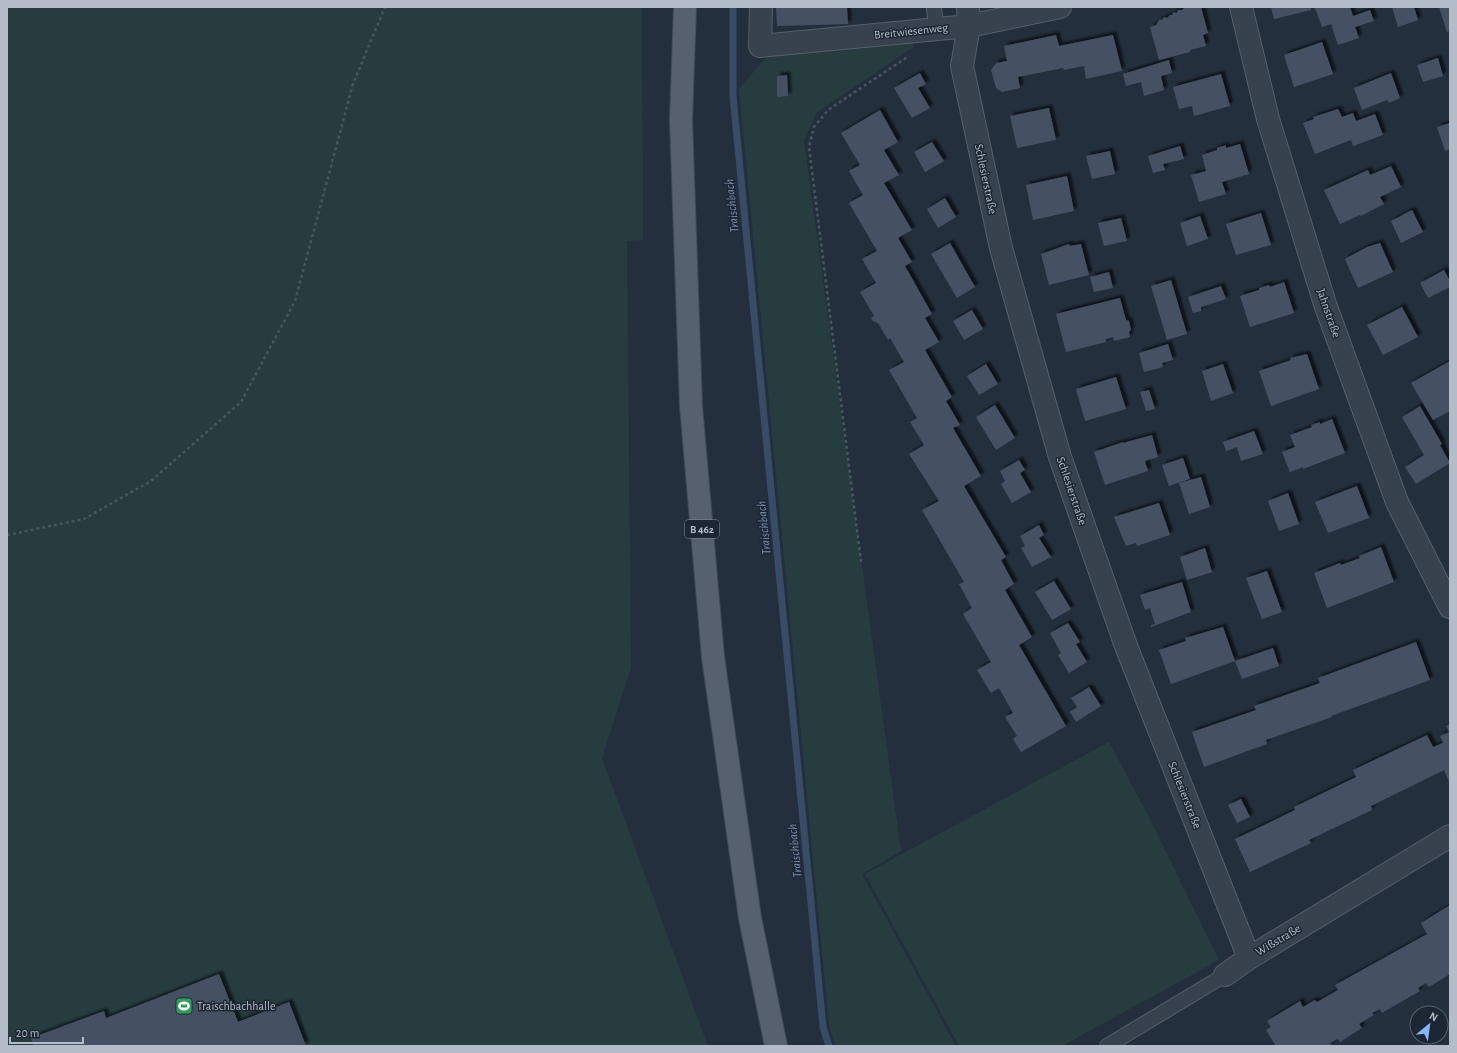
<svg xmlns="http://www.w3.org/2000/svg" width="1457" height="1053" font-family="'Alegreya Sans',sans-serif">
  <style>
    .green { fill: #263c3f }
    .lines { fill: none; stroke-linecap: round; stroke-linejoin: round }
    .stream { stroke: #394c67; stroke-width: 7 }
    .building { fill: #455162; filter: url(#shadow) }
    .lane-casing { stroke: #565f6c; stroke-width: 16 }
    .street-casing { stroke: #565f6c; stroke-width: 24 }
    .primary-casing { stroke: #414a57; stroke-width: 24 }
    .path { stroke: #44595c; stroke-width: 2.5; stroke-dasharray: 3 3; stroke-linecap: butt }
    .lane { stroke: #38414e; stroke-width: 14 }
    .street { stroke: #38414e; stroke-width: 22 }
    .primary { stroke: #56606e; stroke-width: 22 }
    .labels { text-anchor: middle; stroke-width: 3; stroke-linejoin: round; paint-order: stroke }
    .shield { fill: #1d2633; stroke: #878f9c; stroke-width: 1 }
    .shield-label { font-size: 11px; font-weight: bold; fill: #b4bcc9 }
    .street-label { font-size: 12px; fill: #b4bcc9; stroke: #1d2633 }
    .poi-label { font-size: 12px; fill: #b4bcc9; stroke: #1d2633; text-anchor: start }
    .water-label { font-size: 13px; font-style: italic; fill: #7c92b1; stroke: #1d2633 }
  </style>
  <defs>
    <filter id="shadow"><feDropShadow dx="3.5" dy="-3.5" stdDeviation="1" flood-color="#0009"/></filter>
  </defs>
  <rect width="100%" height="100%" fill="#242f3e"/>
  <path class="green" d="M7 7H642L643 240 627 241 631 668 602 758 708 1046H7Z
    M911 39 914 47 817 112 804 141 901 851 862 874 956 1046H835L829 1025 739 89 771 51Z
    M1109 742 1147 813 1219 960 1062 1046H959L865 874Z"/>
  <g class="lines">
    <path class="stream" d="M733 7V96L823 1027 829 1046"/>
  </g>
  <path class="building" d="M776 7H847L848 24 777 26Z
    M1201 7 1208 33 1203 35 1206 46 1190 50V52L1159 60 1150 27 1156 25 1160 19 1162 20 1164 17 1167 18 1170 15H1172L1174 12 1177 13 1178 10H1182L1184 8Z
    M1271 7H1311V10L1274 19Z
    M1317 7H1350L1353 16 1370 10 1374 21 1355 27 1359 38 1338 45 1331 24 1322 27 1315 8Z
    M1392 7H1414L1418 20 1398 27Z
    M1439 7H1450V31L1447 32Z
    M1056 35 1059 46 1113 35 1122 71 1086 79 1084 66 1064 70 1063 68 1018 77 1020 88 1002 92 996 88 991 70 996 63 1007 61 1004 46Z
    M1322 42 1333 74 1294 87 1284 55Z
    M1438 58 1443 76 1423 82 1417 65Z
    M1169 60 1172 73 1161 76 1164 90 1144 96 1141 82 1126 86 1123 74Z
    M920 73 926 84 918 88 930 108 912 118 894 88Z
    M1391 73 1400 98 1389 103 1387 100 1362 110 1354 88Z
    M1221 74 1230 106 1194 116 1192 106 1179 109 1173 87Z
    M787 75 788 96 777 97V76Z
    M1049 108 1056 140 1017 148 1010 116Z
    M1338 109 1342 117 1353 113 1356 121 1375 114 1383 135 1353 146 1351 140 1315 154 1303 123 1314 119 1313 117Z
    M880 110 898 142 884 150 899 175 884 183 912 230 898 238 912 262 905 266 932 314 925 318 939 342 925 350 952 397 946 401 960 425 953 428 981 476 964 486 1006 557 1001 560 1014 584 1005 590 1032 637 1019 645 1066 726 1021 752 1013 739 1017 736 1005 717 1013 713 999 688 991 693 977 670 991 662 963 614 972 608 959 584 964 582 922 510 939 501 909 454 924 445 910 422 917 418 889 370 904 362 890 338 888 340 878 323 873 321 871 318 874 316 860 292 876 283 862 259 877 251 849 203 863 195 849 171 860 165 841 133Z
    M1450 123V149L1445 151 1437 127Z
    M932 142 944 161 925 172 914 152Z
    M1240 144 1249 174 1222 182 1226 194 1199 202 1191 175 1206 171 1202 155 1217 150V148L1226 145V148Z
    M1180 146 1184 159 1163 164 1165 170 1153 173 1148 156Z
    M1110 151 1115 174 1092 179 1086 156Z
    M1391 166 1401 187 1380 197 1384 204 1361 216 1360 215 1340 224 1324 190 1368 170 1370 175Z
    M1067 176 1074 211 1033 220 1026 185Z
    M945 198 956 217 938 228 927 209Z
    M1412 210 1423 232 1401 243 1391 221Z
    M1261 213 1271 245 1236 255 1226 224Z
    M1200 216 1208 239 1187 246 1180 223Z
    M1121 218 1127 241 1104 246 1098 223Z
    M950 243 975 287 957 298 931 254Z
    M1380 243 1393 272 1358 288 1345 259 1367 247Z
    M1069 244 1070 246 1081 244 1089 275 1049 285 1041 254Z
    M1444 270 1450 281V287L1428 298 1420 283Z
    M1109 272 1113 288 1094 292 1090 277Z
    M1171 280 1187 334 1167 340 1151 286Z
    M1284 282 1294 313 1250 327 1240 296 1259 290V288L1269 285 1270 287Z
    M1221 286 1226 299 1201 307V311L1193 313 1188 297Z
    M1120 298 1126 320 1129 321 1131 330 1129 332 1130 337 1114 341 1113 337 1106 339V342L1066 352 1056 314Z
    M1402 307 1418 337 1383 355 1367 325Z
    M972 310 983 329 964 340 953 321Z
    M1168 344 1173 360 1162 363 1163 367 1144 372 1139 353Z
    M1307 354 1319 389 1271 406 1259 371 1291 360 1290 358Z
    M1450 361V411L1433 420 1411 383Z
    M986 364 998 384 979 395 967 376Z
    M1223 364 1233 393 1211 401 1202 371Z
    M1116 377 1126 409 1085 421 1076 389Z
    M1149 390 1155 409 1146 411 1140 392Z
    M995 405 1015 438 996 450 976 417Z
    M1420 406 1442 444 1440 445 1450 463 1416 484 1405 467 1424 455 1402 417Z
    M1332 419 1345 453 1303 469V467L1290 472 1282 452 1295 447 1290 435 1312 427 1311 425 1320 422V424Z
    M1254 431 1263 454 1241 461 1237 447 1226 451 1223 442Z
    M1152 435 1158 457 1145 461 1148 471 1105 485 1094 452 1123 442V443Z
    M1183 458 1190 479 1169 486 1162 465Z
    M1019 460 1025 470 1020 473 1031 492 1012 503 1001 484 1005 481 1000 471Z
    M1201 477 1210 507 1189 514 1179 483Z
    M1357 486 1369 518 1328 533 1315 502Z
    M1288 493 1299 524 1279 531 1268 501Z
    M1159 503 1170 535 1137 546 1136 543 1126 546 1114 517Z
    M1039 525 1044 535 1039 538 1051 557 1032 567 1021 548 1025 546 1020 536Z
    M1381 547 1394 582 1327 608 1314 573 1340 563 1341 565 1360 558 1359 556Z
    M1205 548 1212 572 1187 580 1180 557Z
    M1267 571 1282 612 1262 619 1246 578Z
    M1054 581 1071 609 1052 620 1035 592Z
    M1182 582 1191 612 1151 627V625L1155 624 1150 608 1145 610 1140 595Z
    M1068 623 1080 642 1076 644 1087 662 1069 673 1058 655 1061 653 1050 633Z
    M1223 627 1235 661 1171 684 1159 650 1186 641 1185 638Z
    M1416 642 1430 680 1331 716 1332 717 1266 740 1267 744 1204 767 1192 732 1256 710 1254 706 1320 683 1318 678Z
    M1273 648 1279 666 1242 679 1235 661Z
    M1089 687 1101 706 1076 722 1070 712 1077 707 1071 698Z
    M1450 724V784L1444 770 1371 806 1372 810 1309 840 1311 843 1250 872 1235 839 1295 810 1294 807 1356 777 1353 770 1427 735 1433 747 1443 743 1440 736 1449 732 1446 726Z
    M1241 799 1250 817 1237 823 1228 805Z
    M1450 905V974L1429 987 1426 983 1418 988 1420 991 1382 1013 1380 1009 1372 1013 1374 1015 1359 1024 1362 1028 1340 1042 1338 1039 1330 1043 1332 1046H1276L1266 1030 1271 1027 1267 1021 1300 1001 1303 1007 1315 1000 1317 1002 1338 990 1335 985 1427 934 1421 923Z
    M219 974 238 1022 289 1002 306 1046H34L31 1038 104 1011 106 1018Z"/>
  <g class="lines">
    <g class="lane-casing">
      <path id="lane" d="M934 7 936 29
        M1107 1046 1225 975"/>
    </g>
    <g class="street-casing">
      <path id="street" d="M761 7 760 46 969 26 1060 7
        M968 7 969 26 962 66 1001 248 1060 457 1126 646 1249 958
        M1241 7 1268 119 1325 304 1397 502 1450 607
        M1225 975 1249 958 1450 836"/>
    </g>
    <g class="primary-casing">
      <path id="primary" d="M685 7 681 120 691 406 713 657 750 918 776 1046"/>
    </g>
    <path class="path" d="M7 535 84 519 151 481 241 402 295 301 353 84 385 7
      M861 562 809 147 814 127 828 110 909 56"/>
    <use href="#lane" class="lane"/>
    <use href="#street" class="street"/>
    <use href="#primary" class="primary"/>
  </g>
  <defs>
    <g id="stadium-square" transform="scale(0.9)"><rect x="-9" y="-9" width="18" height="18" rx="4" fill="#2e9e5b" stroke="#1d2633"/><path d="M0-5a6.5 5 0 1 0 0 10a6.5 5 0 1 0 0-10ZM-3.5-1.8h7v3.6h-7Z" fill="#fff"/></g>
  </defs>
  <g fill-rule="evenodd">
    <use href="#stadium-square" x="184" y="1006"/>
  </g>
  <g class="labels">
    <rect class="shield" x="685" y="520" width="34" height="18" rx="3"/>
    <g class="shield-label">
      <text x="702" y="533">B 462</text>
    </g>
    <g class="street-label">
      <text transform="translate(911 31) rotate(-6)" y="4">Breitwiesenweg</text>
      <text transform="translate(986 179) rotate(78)" y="4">Schlesierstraße</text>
      <text transform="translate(1329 313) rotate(71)" y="4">Jahnstraße</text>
      <text transform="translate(1072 491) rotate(71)" y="4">Schlesierstraße</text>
      <text transform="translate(1185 795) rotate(68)" y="4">Schlesierstraße</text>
      <text transform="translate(1278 940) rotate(-31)" y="4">Wißstraße</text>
    </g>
    <g class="poi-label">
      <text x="197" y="1010">Traischbachhalle</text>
    </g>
    <g class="water-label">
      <text transform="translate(731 206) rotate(-96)" y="5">Traischbach</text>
      <text transform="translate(763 528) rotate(-96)" y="5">Traischbach</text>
      <text transform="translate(794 851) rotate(-96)" y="5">Traischbach</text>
    </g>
  </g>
  <rect width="1457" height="1053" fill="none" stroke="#b4bcc9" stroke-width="16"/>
  <g transform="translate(1429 1025) rotate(29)"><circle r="19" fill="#1d2633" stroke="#59626f"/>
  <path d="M0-3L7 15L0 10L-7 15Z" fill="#8ab4f8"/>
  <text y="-6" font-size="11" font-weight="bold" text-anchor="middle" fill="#b4bcc9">N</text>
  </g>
  <path d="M10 1037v6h73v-6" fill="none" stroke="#b4bcc9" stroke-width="2"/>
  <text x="16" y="1037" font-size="12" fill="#b4bcc9" stroke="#1d2633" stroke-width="3" paint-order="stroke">20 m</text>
</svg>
